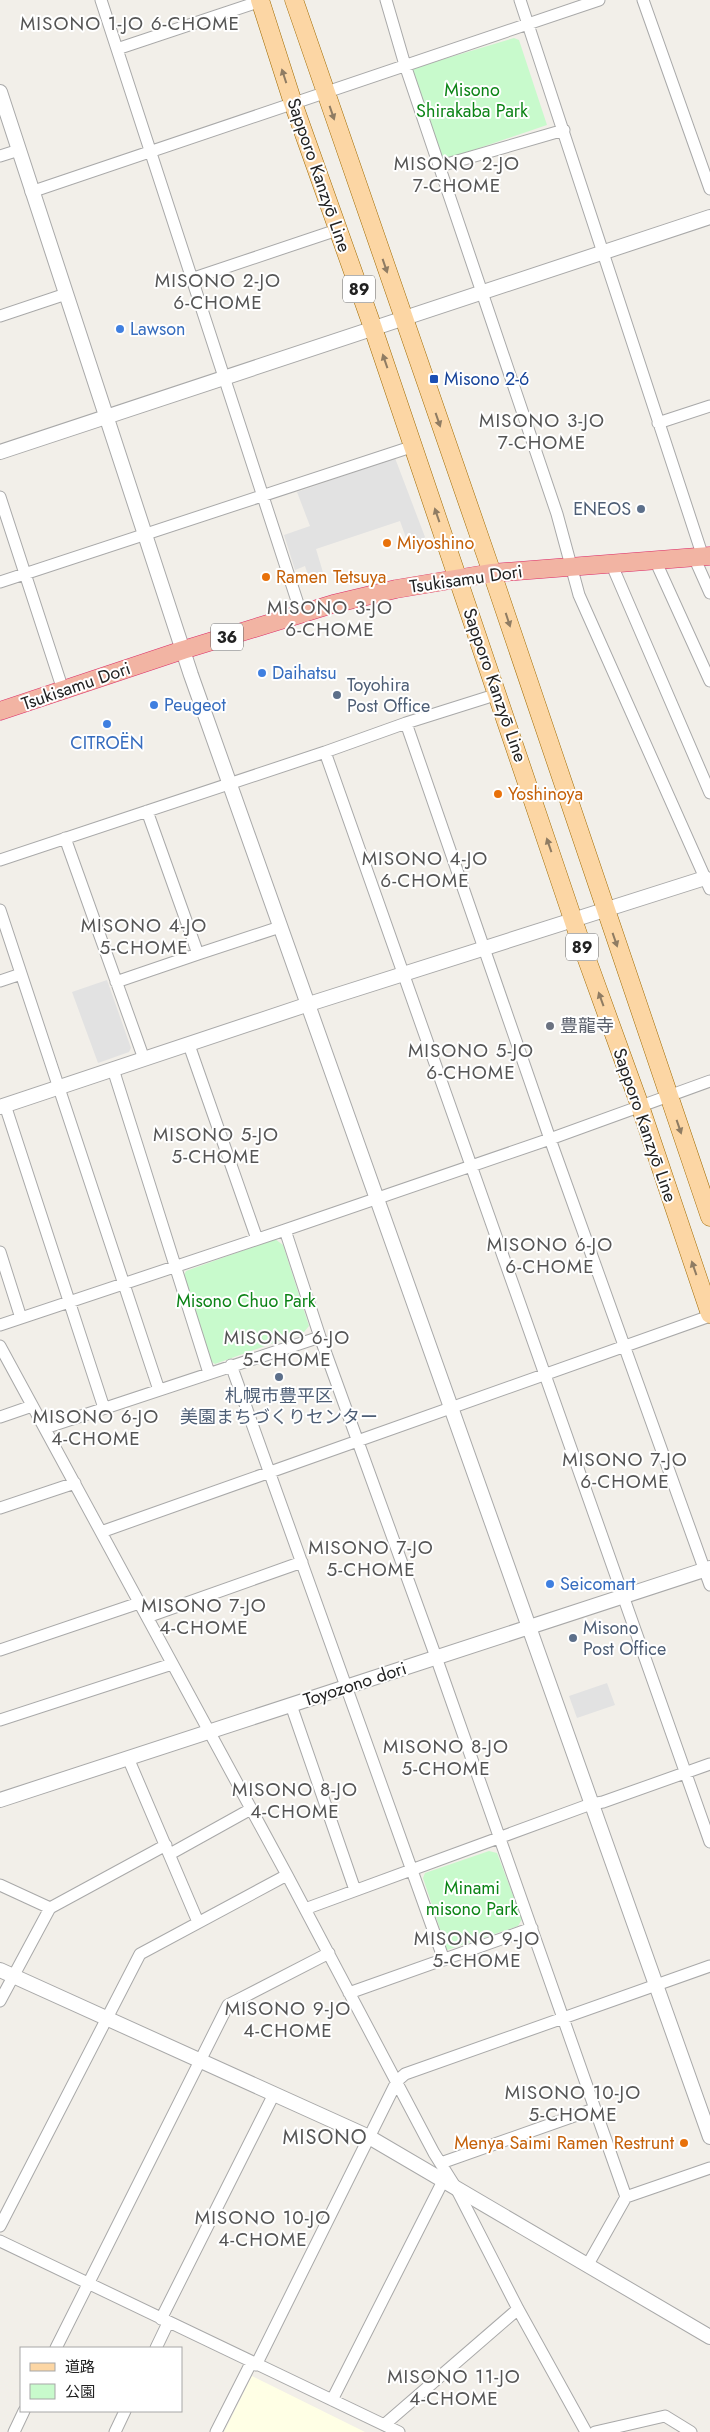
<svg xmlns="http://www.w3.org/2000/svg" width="710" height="2432" font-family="Jost,'Noto Sans JP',sans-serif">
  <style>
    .education { fill: #ffffe5 }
    .park { fill: #c8facc }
    .parking { fill: #e2e2e2 }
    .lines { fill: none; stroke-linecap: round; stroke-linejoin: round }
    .minor-casing { stroke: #a9a9a9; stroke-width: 13 }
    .tertiary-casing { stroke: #a9a9a9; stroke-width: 16 }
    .primary-casing { stroke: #a06b00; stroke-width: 19 }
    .trunk-casing { stroke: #dc2a67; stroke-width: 19 }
    .minor { stroke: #fff; stroke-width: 11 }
    .tertiary { stroke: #fff; stroke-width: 14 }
    .primary { stroke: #fcd6a4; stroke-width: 18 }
    .trunk { stroke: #f2b4a3; stroke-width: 18 }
    .oneway { fill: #8f7c63 }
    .shop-dot { fill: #3f7fe0; stroke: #fff; stroke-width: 2 }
    .transit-dot { fill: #1a4fb4; stroke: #fff; stroke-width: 2 }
    .service-dot { fill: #5c6f8a; stroke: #fff; stroke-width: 2 }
    .food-dot { fill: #e8710a; stroke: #fff; stroke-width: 2 }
    .worship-dot { fill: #6b7280; stroke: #fff; stroke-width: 2 }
    .labels { text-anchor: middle; stroke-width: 4; stroke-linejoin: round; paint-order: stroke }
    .shield { fill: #fff; stroke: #646464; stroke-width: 1 }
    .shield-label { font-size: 16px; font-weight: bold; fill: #222 }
    .park-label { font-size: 18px; fill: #0c8416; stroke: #fff }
    .street-label { font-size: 18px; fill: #222; stroke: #fff }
    .shop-label { font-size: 18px; fill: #366cbe; stroke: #fff; text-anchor: start }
    .transit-label { font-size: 18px; fill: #164399; stroke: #fff; text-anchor: start }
    .service-label { font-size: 18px; fill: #4e5e75; stroke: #fff; text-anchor: start }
    .food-label { font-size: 18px; fill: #c56008; stroke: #fff; text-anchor: start }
    .worship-label { font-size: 18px; fill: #5b616d; stroke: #fff; text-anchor: start }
    .neighbourhood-label { font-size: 19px; letter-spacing: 1px; fill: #555; stroke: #fff }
    .quarter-label { font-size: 20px; letter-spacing: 1px; fill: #555; stroke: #fff }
  </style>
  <rect width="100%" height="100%" fill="#f2efe9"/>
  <path class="education" d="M252 2376 365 2432H224Z"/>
  <path class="park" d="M514 38 519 40 547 125 444 160 440 158 412 72 414 68Z
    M275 1239 283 1245 309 1326 304 1332 215 1364 209 1360 183 1277 186 1271Z
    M489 1851 497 1853 522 1919 518 1926 447 1950 423 1878 425 1873Z"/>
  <path class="parking" d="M395 458 425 537 415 549H410L400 521 316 549 325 579 311 584 305 566 295 570 284 535 310 526 297 492Z
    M107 980 131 1048 129 1052 98 1063 72 992Z
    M607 1683 615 1705 577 1718 569 1696Z"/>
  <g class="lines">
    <g class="minor-casing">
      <path id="minor" d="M101 0 301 613
        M386 0 405 65 557 514 579 595 710 889
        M520 0 703 557
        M643 0 710 189
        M117 49 261 1
        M0 156 19 150
        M440 166 564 130
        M31 192 599 0
        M191 279 337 230
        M0 316 66 294
        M658 423 710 406
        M0 497 63 690
        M694 557 710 593
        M655 560 710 681
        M611 563 710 793
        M0 582 414 446
        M406 723 550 1139 710 1585
        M325 752 710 1842
        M147 811 198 954 280 927
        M65 838 144 1059
        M0 860 325 752 406 723 498 694
        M0 910 159 1390
        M0 981 21 974
        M116 982 198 954
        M189 1045 257 1239
        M113 1069 209 1373
        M5 1105 104 1408
        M285 1230 550 1139 710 1081
        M0 1252 21 1318
        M0 1325 285 1230 320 1337 436 1657 626 2197 587 2266
        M0 1346 287 1875 434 2153 456 2188 518 2309 586 2432
        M231 1365 444 1960
        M0 1417 32 1406
        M45 1428 320 1337
        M0 1508 75 1483
        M101 1532 710 1316
        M147 1617 302 1562
        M0 1650 139 1603
        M291 1705 355 1890
        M0 1720 172 1664
        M128 1758 198 1922
        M170 1854 251 1809
        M0 1885 50 1908 166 1845
        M305 1909 591 1804 603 1802 710 1764
        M349 1993 532 1928
        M0 2001 50 1908
        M441 2163 594 2109
        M626 2197 710 2168
        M0 2226 140 1954 287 1875
        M0 2241 399 2432
        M161 2319 274 2094
        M56 2348 228 2005 329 1953
        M156 2348 168 2323
        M256 2365 397 2081 405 2074 710 1966
        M332 2400 443 2181
        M384 2425 518 2309
        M14 2432 24 2411
        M115 2432 125 2411
        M216 2432 251 2363
        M595 2432 665 2416 691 2432"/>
    </g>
    <g class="tertiary-casing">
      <path id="tertiary" d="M0 92 191 675 710 2137
        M0 452 710 217
        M0 1107 309 1004 705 878
        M0 1800 710 1568
        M0 1970 369 2137 710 2337"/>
    </g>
    <g class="primary-casing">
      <path id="primary" d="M260 0 293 103 373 328 581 943 640 1106 710 1314
        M294 0 492 573 710 1217"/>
    </g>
    <g class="trunk-casing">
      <path id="trunk" d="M0 711 183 650 333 604 396 589 492 573 710 556"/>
    </g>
    <use href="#minor" class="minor"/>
    <use href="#tertiary" class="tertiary"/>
    <use href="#primary" class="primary"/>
    <use href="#trunk" class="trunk"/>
  </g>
  <defs><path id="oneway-solid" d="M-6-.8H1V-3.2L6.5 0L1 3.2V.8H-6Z" transform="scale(1.25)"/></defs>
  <g class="oneway">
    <use href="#oneway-solid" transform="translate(284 76) rotate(-108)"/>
    <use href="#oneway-solid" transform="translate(332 113) rotate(71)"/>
    <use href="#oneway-solid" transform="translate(385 266) rotate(71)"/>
    <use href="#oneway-solid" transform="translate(385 361) rotate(-109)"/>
    <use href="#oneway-solid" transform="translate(438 420) rotate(71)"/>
    <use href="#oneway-solid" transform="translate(437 515) rotate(-109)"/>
    <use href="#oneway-solid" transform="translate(508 620) rotate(72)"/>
    <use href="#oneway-solid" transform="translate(549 845) rotate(-109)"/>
    <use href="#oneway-solid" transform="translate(615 940) rotate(71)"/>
    <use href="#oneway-solid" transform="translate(601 999) rotate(-110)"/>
    <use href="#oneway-solid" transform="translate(679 1127) rotate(71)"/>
    <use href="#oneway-solid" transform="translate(694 1268) rotate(-109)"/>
  </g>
  <g class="shop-dot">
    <circle cx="120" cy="329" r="5"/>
    <circle cx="262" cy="673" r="5"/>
    <circle cx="154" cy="705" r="5"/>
    <circle cx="107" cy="724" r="5"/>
    <circle cx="550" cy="1584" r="5"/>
  </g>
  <rect class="transit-dot" x="429" y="374" width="10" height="10" rx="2.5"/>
  <g class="service-dot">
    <circle cx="641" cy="509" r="5"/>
    <circle cx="337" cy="695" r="5"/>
    <circle cx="279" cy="1377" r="5"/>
    <circle cx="573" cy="1638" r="5"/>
  </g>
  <g class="food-dot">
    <circle cx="387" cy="543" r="5"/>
    <circle cx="266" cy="577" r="5"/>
    <circle cx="498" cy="794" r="5"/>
    <circle cx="684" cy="2143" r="5"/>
  </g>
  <circle class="worship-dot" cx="550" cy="1026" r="5"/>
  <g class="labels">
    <g class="shield">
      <rect x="343" y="275.5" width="32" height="27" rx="4"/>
      <rect x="211" y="623.5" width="32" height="27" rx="4"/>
      <rect x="566" y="933.5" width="32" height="27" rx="4"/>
    </g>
    <g class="shield-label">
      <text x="359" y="295">89</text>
      <text x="227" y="643">36</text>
      <text x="582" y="953">89</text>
    </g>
    <g class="park-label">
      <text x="472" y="96">Misono<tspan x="472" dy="21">Shirakaba Park</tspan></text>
      <text x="246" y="1307">Misono Chuo Park</text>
      <text x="472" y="1894">Minami<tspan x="472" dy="21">misono Park</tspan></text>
    </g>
    <g class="street-label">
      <text transform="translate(319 175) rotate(71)" y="6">Sapporo Kanzyō Line</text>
      <text transform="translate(466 579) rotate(-8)" y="6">Tsukisamu Dori</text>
      <text transform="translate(495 685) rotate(71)" y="6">Sapporo Kanzyō Line</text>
      <text transform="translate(76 686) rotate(-19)" y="6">Tsukisamu Dori</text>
      <text transform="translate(645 1125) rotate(71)" y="6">Sapporo Kanzyō Line</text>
      <text transform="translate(355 1684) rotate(-18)" y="6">Toyozono dori</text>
    </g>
    <g class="shop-label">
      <text x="130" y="335">Lawson</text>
      <text x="272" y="679">Daihatsu</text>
      <text x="164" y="711">Peugeot</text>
      <text x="107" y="749" text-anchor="middle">CITROËN</text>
      <text x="560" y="1590">Seicomart</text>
    </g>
    <g class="transit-label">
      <text x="444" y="385">Misono 2-6</text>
    </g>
    <g class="service-label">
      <text x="631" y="515" text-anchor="end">ENEOS</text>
      <text x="347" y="691">Toyohira<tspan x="347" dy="21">Post Office</tspan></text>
      <text x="279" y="1402" text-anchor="middle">札幌市豊平区<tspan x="279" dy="21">美園まちづくりセンター</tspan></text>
      <text x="583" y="1634">Misono<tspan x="583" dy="21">Post Office</tspan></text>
    </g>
    <g class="food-label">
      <text x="397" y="549">Miyoshino</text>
      <text x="276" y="583">Ramen Tetsuya</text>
      <text x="508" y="800">Yoshinoya</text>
      <text x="674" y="2149" text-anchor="end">Menya Saimi Ramen Restrunt</text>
    </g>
    <g class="worship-label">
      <text x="560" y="1032">豊龍寺</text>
    </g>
    <g class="neighbourhood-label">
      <text x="130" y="30">MISONO 1-JO 6-CHOME</text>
      <text x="457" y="170">MISONO 2-JO<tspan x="457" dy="22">7-CHOME</tspan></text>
      <text x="218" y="287">MISONO 2-JO<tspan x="218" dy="22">6-CHOME</tspan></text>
      <text x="542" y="427">MISONO 3-JO<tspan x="542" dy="22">7-CHOME</tspan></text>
      <text x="330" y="614">MISONO 3-JO<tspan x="330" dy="22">6-CHOME</tspan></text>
      <text x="425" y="865">MISONO 4-JO<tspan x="425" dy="22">6-CHOME</tspan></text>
      <text x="144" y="932">MISONO 4-JO<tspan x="144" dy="22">5-CHOME</tspan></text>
      <text x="471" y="1057">MISONO 5-JO<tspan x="471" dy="22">6-CHOME</tspan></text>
      <text x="216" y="1141">MISONO 5-JO<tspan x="216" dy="22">5-CHOME</tspan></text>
      <text x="550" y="1251">MISONO 6-JO<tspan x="550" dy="22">6-CHOME</tspan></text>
      <text x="287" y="1344">MISONO 6-JO<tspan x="287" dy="22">5-CHOME</tspan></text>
      <text x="96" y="1423">MISONO 6-JO<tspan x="96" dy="22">4-CHOME</tspan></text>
      <text x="625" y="1466">MISONO 7-JO<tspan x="625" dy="22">6-CHOME</tspan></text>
      <text x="371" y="1554">MISONO 7-JO<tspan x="371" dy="22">5-CHOME</tspan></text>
      <text x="204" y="1612">MISONO 7-JO<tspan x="204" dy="22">4-CHOME</tspan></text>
      <text x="446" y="1753">MISONO 8-JO<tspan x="446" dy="22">5-CHOME</tspan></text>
      <text x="295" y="1796">MISONO 8-JO<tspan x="295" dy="22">4-CHOME</tspan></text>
      <text x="477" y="1945">MISONO 9-JO<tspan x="477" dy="22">5-CHOME</tspan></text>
      <text x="288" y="2015">MISONO 9-JO<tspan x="288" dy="22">4-CHOME</tspan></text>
      <text x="573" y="2099">MISONO 10-JO<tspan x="573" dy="22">5-CHOME</tspan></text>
      <text x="263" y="2224">MISONO 10-JO<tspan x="263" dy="22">4-CHOME</tspan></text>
      <text x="454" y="2383">MISONO 11-JO<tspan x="454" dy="22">4-CHOME</tspan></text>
    </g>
    <g class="quarter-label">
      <text x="325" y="2144">MISONO</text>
    </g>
  </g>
  <rect x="20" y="2347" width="162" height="65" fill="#ffffff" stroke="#a7a7a7"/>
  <rect x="30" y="2363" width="25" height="8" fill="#fcd6a4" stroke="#a7a7a7"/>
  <text x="65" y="2372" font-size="15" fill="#222222">道路</text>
  <rect x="30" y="2384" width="25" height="15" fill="#c8facc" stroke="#a7a7a7"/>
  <text x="65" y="2397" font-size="15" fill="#222222">公園</text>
</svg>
